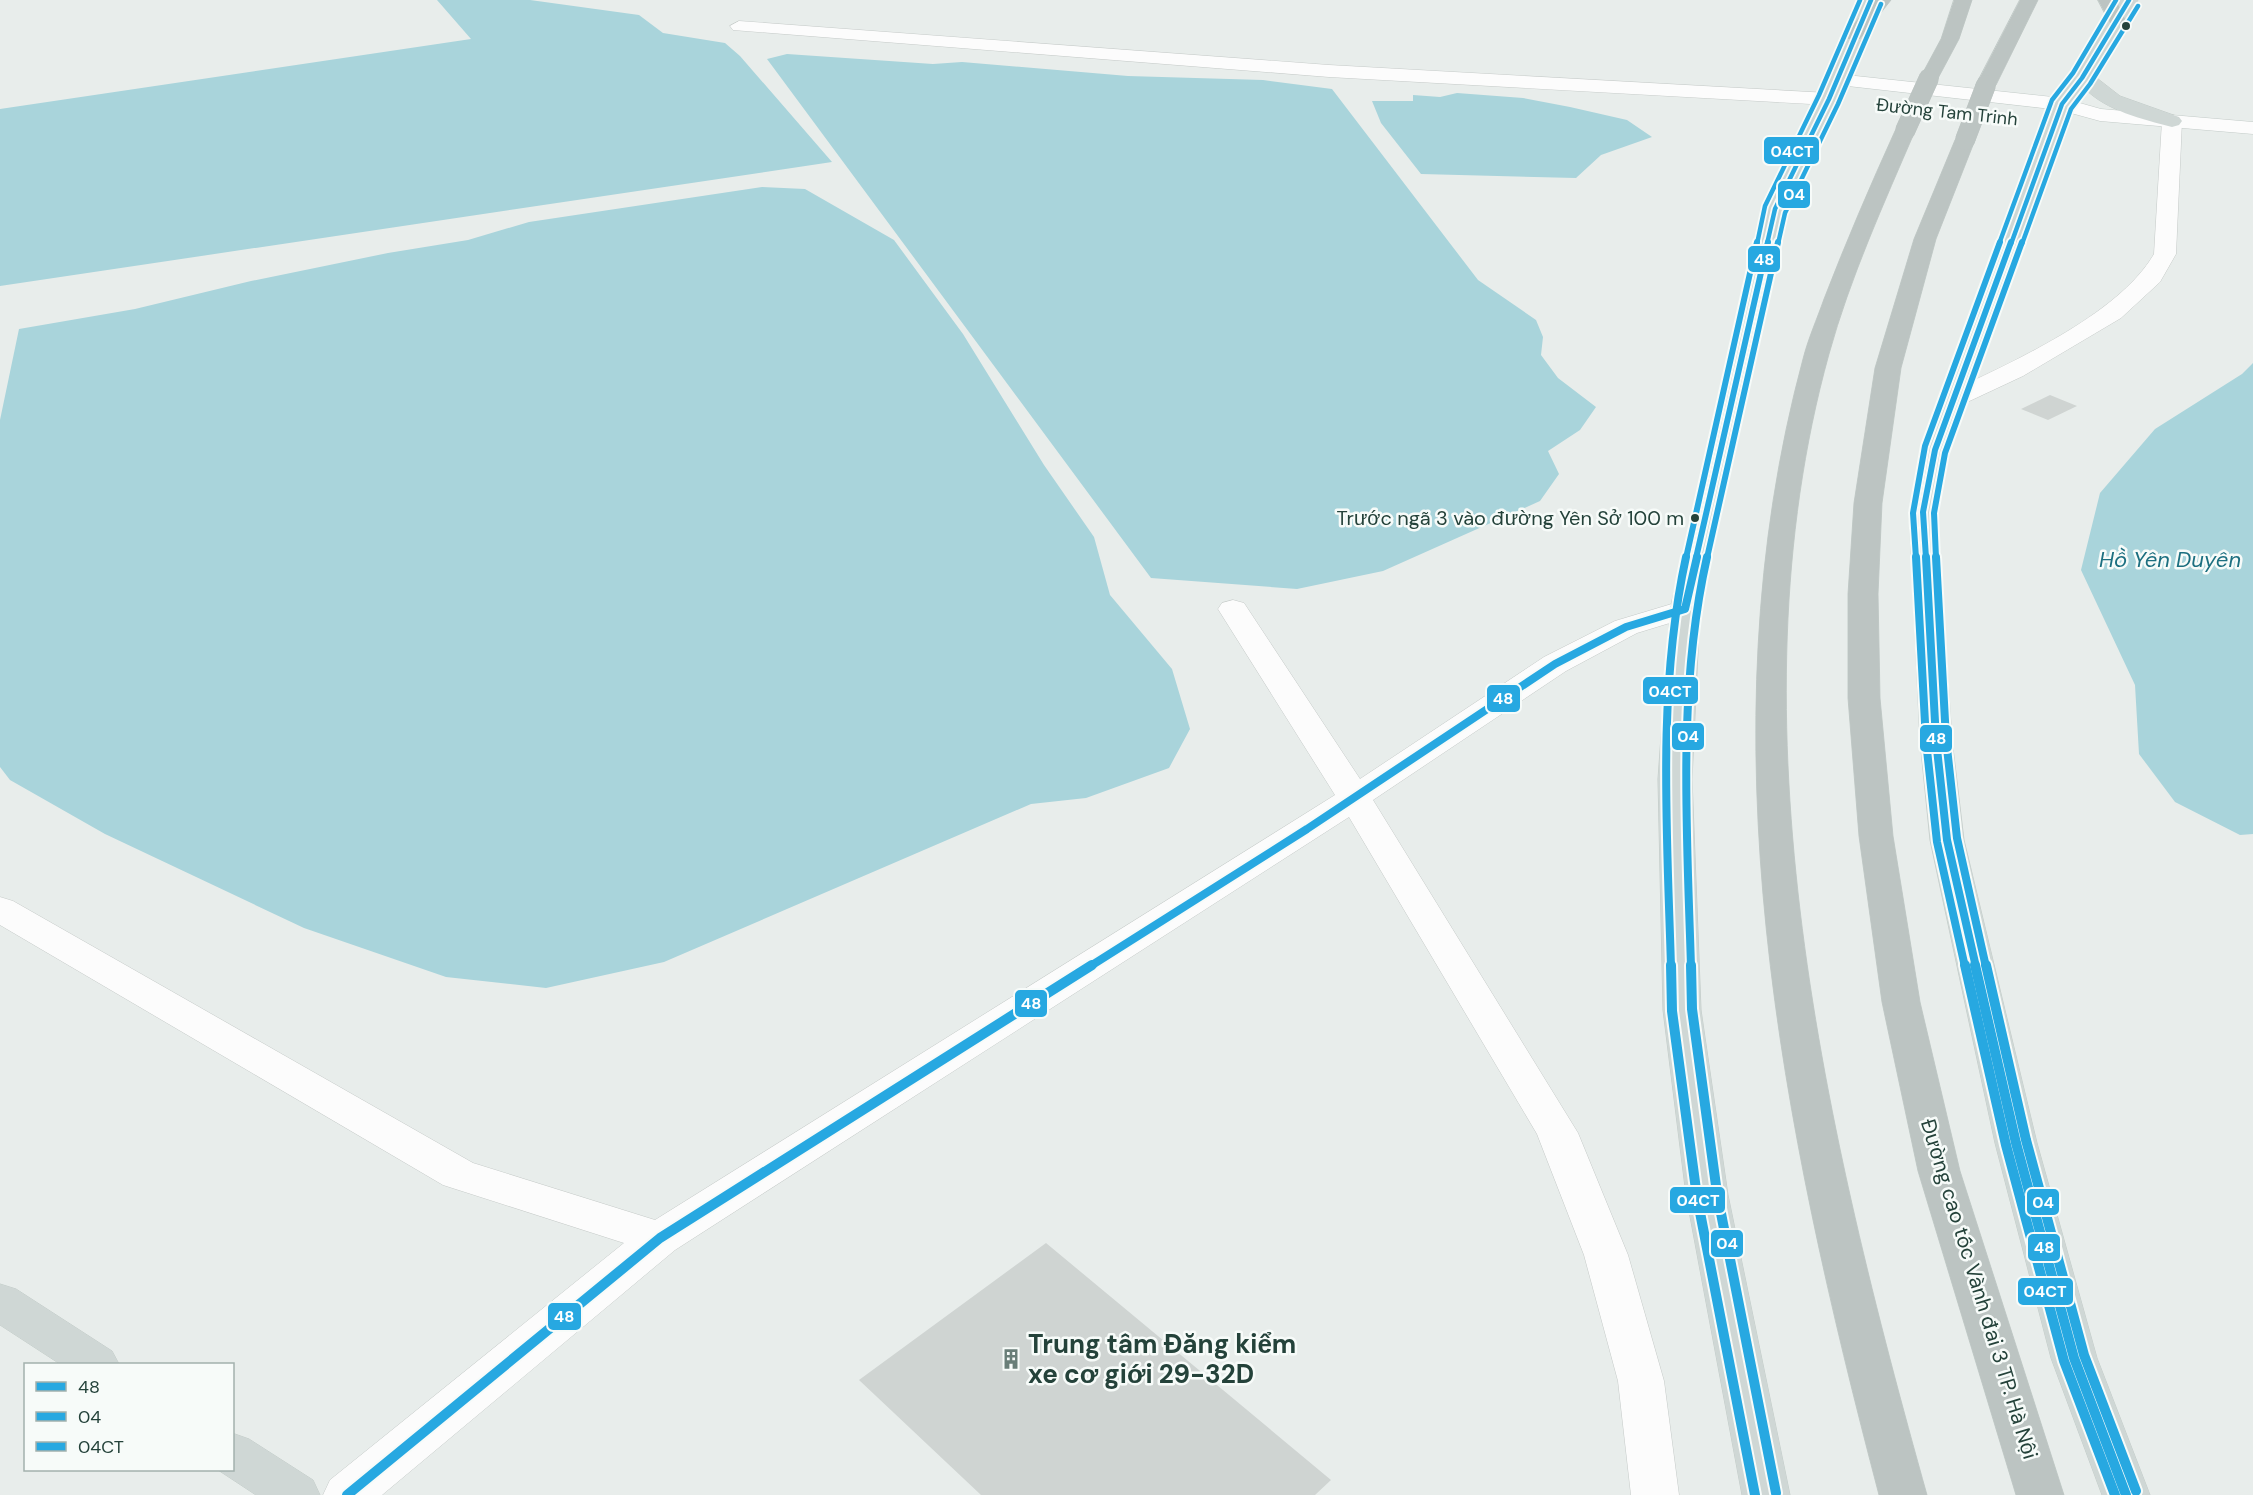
<svg xmlns="http://www.w3.org/2000/svg" width="2253" height="1495" font-family="'DM Sans',sans-serif">
  <style>
    .water { fill: #a9d4db }
    .building { fill: #cfd4d2 }
    .lines { fill: none; stroke-linecap: round; stroke-linejoin: round }
    .street-casing { stroke: #c5cac8; stroke-width: 1 }
    .secondary-casing { stroke: #c3cbc8; stroke-width: 1 }
    .primary-casing { stroke: #c3ccc9; stroke-width: 1 }
    .highway-casing { stroke: #c3ccc9; stroke-width: 1 }
    .street { fill: #fcfcfc; fill-rule: evenodd }
    .secondary { fill: #fcfcfc; fill-rule: evenodd }
    .primary { fill: #cfd7d5; fill-rule: evenodd }
    .highway { fill: #bcc4c2; fill-rule: evenodd }
    .highway-bridge-casing { stroke: #c3ccc9; stroke-width: 20; stroke-linecap: butt }
    .highway-bridge { stroke: #bcc4c2; stroke-width: 20 }
    .bus-1-far3-casing { stroke: #f7fbf9; stroke-width: 8 }
    .bus-1-far2-casing { stroke: #f7fbf9; stroke-width: 10 }
    .bus-1-far1-casing { stroke: #f7fbf9; stroke-width: 12 }
    .bus-1-casing { stroke: #f7fbf9; stroke-width: 14 }
    .bus-2-far3-casing { stroke: #f7fbf9; stroke-width: 8 }
    .bus-2-far2-casing { stroke: #f7fbf9; stroke-width: 10 }
    .bus-2-far1-casing { stroke: #f7fbf9; stroke-width: 12 }
    .bus-2-casing { stroke: #f7fbf9; stroke-width: 14 }
    .bus-3-far3-casing { stroke: #f7fbf9; stroke-width: 8 }
    .bus-3-far2-casing { stroke: #f7fbf9; stroke-width: 10 }
    .bus-3-far1-casing { stroke: #f7fbf9; stroke-width: 12 }
    .bus-3-casing { stroke: #f7fbf9; stroke-width: 14 }
    .bus-1-far3 { stroke: #27a8e1; stroke-width: 4.5 }
    .bus-1-far2 { stroke: #27a8e1; stroke-width: 6 }
    .bus-1-far1 { stroke: #27a8e1; stroke-width: 8 }
    .bus-1 { stroke: #27a8e1; stroke-width: 10 }
    .bus-2-far3 { stroke: #27a8e1; stroke-width: 4.5 }
    .bus-2-far2 { stroke: #27a8e1; stroke-width: 6 }
    .bus-2-far1 { stroke: #27a8e1; stroke-width: 8 }
    .bus-2 { stroke: #27a8e1; stroke-width: 10 }
    .bus-3-far3 { stroke: #27a8e1; stroke-width: 4.5 }
    .bus-3-far2 { stroke: #27a8e1; stroke-width: 6 }
    .bus-3-far1 { stroke: #27a8e1; stroke-width: 8 }
    .bus-3 { stroke: #27a8e1; stroke-width: 10 }
    .bus-dot { fill: #24423a; stroke: #f7fbf9; stroke-width: 2 }
    .labels { text-anchor: middle; stroke-width: 5; stroke-linejoin: round; paint-order: stroke }
    .far-street-label { font-size: 18px; fill: #24423a; stroke: #f7fbf9 }
    .bus-label { font-size: 20px; fill: #24423a; stroke: #f7fbf9; text-anchor: end }
    .street-label { font-size: 21px; fill: #24423a; stroke: #f7fbf9 }
    .water-label { font-size: 22px; font-style: italic; fill: #1c6f80; stroke: #f7fbf9 }
    .near-poi-label { font-size: 26px; font-weight: bold; fill: #24423a; stroke: #f7fbf9; text-anchor: start }
    .line-badge { stroke: #f7fbf9; stroke-width: 2 }
    .badge-label { font-size: 16px; text-anchor: middle; font-weight: bold; fill: #fff }
  </style>
  <rect width="100%" height="100%" fill="#e8edeb"/>
  <path class="water" d="M437 0H530L639 15 663 33 725 43 740 56 832 162 0 286V109L471 39Z
    M787 54 933 64 962 62 1128 76 1263 80 1332 89 1478 280 1536 320 1543 337 1541 355 1558 378 1596 407 1580 430 1548 451 1559 474 1540 501 1383 571 1297 589 1151 578 767 59Z
    M1457 93 1523 98 1570 107 1627 120 1652 137 1601 155 1576 178 1421 174 1381 123 1372 101H1413V95L1440 97Z
    M762 187 805 189 894 240 963 334 1044 465 1094 537 1110 595 1172 669 1190 729 1169 768 1086 798 1031 804 664 962 546 988 446 977 304 928 105 834 10 780 0 767V420L19 329 135 309 251 281 388 253 468 240 529 222Z
    M2253 363V834L2240 835 2175 802 2139 754 2135 685 2081 570 2100 493 2155 429 2242 374Z"/>
  <path class="building" d="M2050 395 2077 406 2048 420 2021 409Z
    M1046 1243 1223 1390 1331 1480 1315 1495H981L859 1380Z"/>
  <g class="lines">
    <g class="street-casing">
      <path id="street" d="M739 21 1329 65 1829 93 1839 99 1829 105 1329 77 733 30 730 26Z
        M2172 115 2179 117 2182 121 2176 254 2160 282 2121 318 2023 376 1961 405 1952 408 1943 405 1939 400 1943 395C2008 364 2118 316 2154 254L2162 121 2165 117Z
        M1233 600 1244 603 1360 779 1544 657 1615 621 1685 600 1696 603 1700 609 1696 615 1637 633 1566 671 1373 800 1578 1133 1628 1255 1664 1381 1679 1495H1631L1618 1381 1584 1255 1537 1134 1349 817 675 1250 382 1495H323L330 1480 624 1243 443 1185 0 925V897L13 901 473 1163 655 1220 1335 795 1218 609 1222 603Z"/>
    </g>
    <g class="secondary-casing">
      <path id="secondary" d="M1837 74 2062 98 2101 109 2253 122V134L2100 121 2060 110 1830 84 1828 80 1830 76Z"/>
    </g>
    <g class="primary-casing">
      <path id="primary" d="M1862 0H1880L1839 99 1786 209 1700 609 1692 779 1701 1010 1728 1195 1790 1495H1742L1686 1195 1663 1010 1658 779 1670 609 1764 209 1819 99Z
        M2120 0H2138L2093 75 2120 96 2179 117 2182 121 2179 125 2172 127C2142 119 2107 111 2084 88L2071 105 1948 450 1937 512 1952 740 1964 840 2037 1143 2097 1358 2150 1495H2102L2051 1358 1995 1143 1930 840 1920 740 1909 512 1922 450 2052 104 2073 77Z
        M0 1284 16 1289 112 1351 119 1364H60L0 1325Z
        M232 1433 249 1439 313 1480 320 1495H256L218 1470H232Z"/>
    </g>
    <g class="highway-casing">
      <path id="highway" d="M1873 0H1891L1860 39H1848L1845 35Z
        M1954 0H1972L1959 39 1936 82H1922L1920 78 1941 39Z
        M2020 0H2038L1996 85 1986 91 1979 89 1976 85Z
        M2098 0H2116L2125 19 2122 23H2110Z
        M1905 125 1912 127 1915 131C1884 203 1850 278 1829 354 1727 721 1827 1138 1927 1495H1879C1782 1125 1701 737 1803 359 1808 339 1817 319 1824 299 1846 242 1870 186 1895 131L1898 127Z
        M1965 134 1972 136 1975 140 1936 239 1901 368 1882 503 1878 594 1880 698 1893 836 1920 1002 1960 1171 2064 1495H2016L1918 1171 1882 1002 1859 836 1848 698V594L1854 503 1875 368 1914 239 1955 140 1958 136Z"/>
    </g>
    <use href="#street" class="street"/>
    <use href="#secondary" class="secondary"/>
    <use href="#primary" class="primary"/>
    <use href="#highway" class="highway"/>
    <g class="highway-bridge-casing">
      <path id="highway-bridge" d="M1905 131 1929 78
        M1965 140 1986 85"/>
    </g>
    <use href="#highway-bridge" class="highway-bridge"/>
    <g class="bus-1-far3-casing">
      <path id="bus-1-far3" d="M1767 244 1775 209 1829 99 1871 0
        M2011 244 2062 104 2082 78 2129 0"/>
    </g>
    <g class="bus-1-far2-casing">
      <path id="bus-1-far2" d="M1696 558 1768 242
        M1926 558 1923 512 1935 450 2011 242"/>
    </g>
    <g class="bus-1-far1-casing">
      <path id="bus-1-far1" d="M1926 557 1936 740 1947 840 1976 967
        M1089 967 1307 829 1555 664 1626 627 1685 609 1697 557"/>
    </g>
    <g class="bus-1-casing">
      <path id="bus-1" d="M1975 965 2016 1143 2074 1358 2126 1495
        M347 1495 660 1238 1092 965"/>
    </g>
    <g class="bus-2-far3-casing">
      <path id="bus-2-far3" d="M1778 244 1785 213 1838 104 1881 4
        M2022 244 2071 109 2090 84 2138 6"/>
    </g>
    <g class="bus-2-far2-casing">
      <path id="bus-2-far2" d="M1707 558 1778 242
        M1936 558 1934 513 1945 453 2022 242"/>
    </g>
    <g class="bus-2-far1-casing">
      <path id="bus-2-far1" d="M1936 557 1946 739 1957 838 1986 967
        M1691 967C1687 831 1677 690 1707 557"/>
    </g>
    <g class="bus-2-casing">
      <path id="bus-2" d="M1691 965 1692 1009 1717 1193 1776 1493
        M1986 965 2026 1140 2084 1355 2136 1491"/>
    </g>
    <g class="bus-3-far3-casing">
      <path id="bus-3-far3" d="M1757 244 1765 206 1819 95 1860 0
        M1999 244 2052 100 2073 73 2116 0"/>
    </g>
    <g class="bus-3-far2-casing">
      <path id="bus-3-far2" d="M1686 558 1757 242
        M1916 558 1913 513 1925 446 2000 242"/>
    </g>
    <g class="bus-3-far1-casing">
      <path id="bus-3-far1" d="M1916 557 1926 741 1937 842 1965 967
        M1671 967C1667 831 1657 690 1686 557"/>
    </g>
    <g class="bus-3-casing">
      <path id="bus-3" d="M1671 965 1672 1011 1697 1197 1755 1495
        M1965 965 2006 1145 2064 1361 2115 1495"/>
    </g>
    <use href="#bus-1-far3" class="bus-1-far3"/>
    <use href="#bus-1-far2" class="bus-1-far2"/>
    <use href="#bus-1-far1" class="bus-1-far1"/>
    <use href="#bus-1" class="bus-1"/>
    <use href="#bus-2-far3" class="bus-2-far3"/>
    <use href="#bus-2-far2" class="bus-2-far2"/>
    <use href="#bus-2-far1" class="bus-2-far1"/>
    <use href="#bus-2" class="bus-2"/>
    <use href="#bus-3-far3" class="bus-3-far3"/>
    <use href="#bus-3-far2" class="bus-3-far2"/>
    <use href="#bus-3-far1" class="bus-3-far1"/>
    <use href="#bus-3" class="bus-3"/>
  </g>
  <defs>
    <g id="building-bare" transform="scale(1.62)"><path d="M-4-6H4V6H1V3H-1V6H-4ZM-2.5-4.3h1.7v1.8h-1.7ZM.8-4.3h1.7v1.8H.8ZM-2.5-1h1.7V.8h-1.7ZM.8-1h1.7V.8H.8Z" fill="#697e78" stroke="#f7fbf9" stroke-width="2.5" paint-order="stroke"/></g>
  </defs>
  <g fill-rule="evenodd">
    <use href="#building-bare" x="1011" y="1359"/>
  </g>
  <g class="bus-dot">
    <circle cx="2126" cy="26" r="5"/>
    <circle cx="1695" cy="518" r="5"/>
  </g>
  <g class="labels">
    <g class="far-street-label">
      <text transform="translate(1947 112) rotate(6)" y="6">Đường Tam Trinh</text>
    </g>
    <g class="bus-label">
      <text x="1684" y="525">Trước ngã 3 vào đường Yên Sở 100 m</text>
    </g>
    <g class="street-label">
      <text transform="translate(1979 1289) rotate(73)" y="7">Đường cao tốc Vành đai 3 TP. Hà Nội</text>
    </g>
    <g class="water-label">
      <text x="2170" y="567">Hồ Yên Duyên</text>
    </g>
    <g class="near-poi-label">
      <text x="1028" y="1353">Trung tâm Đăng kiểm<tspan x="1028" dy="30">xe cơ giới 29-32D</tspan></text>
    </g>
  </g>
  <g class="line-badge">
    <rect x="1763" y="136" width="57" height="29" rx="6" fill="#27a8e1"/>
    <rect x="1777" y="180" width="34" height="29" rx="6" fill="#27a8e1"/>
    <rect x="1747" y="245" width="34" height="28" rx="6" fill="#27a8e1"/>
    <rect x="1642" y="676" width="57" height="29" rx="6" fill="#27a8e1"/>
    <rect x="1486" y="684" width="35" height="29" rx="6" fill="#27a8e1"/>
    <rect x="1671" y="722" width="34" height="29" rx="6" fill="#27a8e1"/>
    <rect x="1919" y="724" width="34" height="29" rx="6" fill="#27a8e1"/>
    <rect x="1014" y="989" width="34" height="29" rx="6" fill="#27a8e1"/>
    <rect x="1669" y="1186" width="57" height="28" rx="6" fill="#27a8e1"/>
    <rect x="2026" y="1188" width="34" height="28" rx="6" fill="#27a8e1"/>
    <rect x="1710" y="1229" width="34" height="29" rx="6" fill="#27a8e1"/>
    <rect x="2027" y="1233" width="34" height="29" rx="6" fill="#27a8e1"/>
    <rect x="2017" y="1277" width="57" height="29" rx="6" fill="#27a8e1"/>
    <rect x="547" y="1302" width="35" height="29" rx="6" fill="#27a8e1"/>
  </g>
  <g class="badge-label">
    <text x="1792" y="157">04CT</text>
    <text x="1794" y="200">04</text>
    <text x="1764" y="265">48</text>
    <text x="1670" y="697">04CT</text>
    <text x="1503" y="704">48</text>
    <text x="1688" y="742">04</text>
    <text x="1936" y="744">48</text>
    <text x="1031" y="1009">48</text>
    <text x="1698" y="1206">04CT</text>
    <text x="2043" y="1208">04</text>
    <text x="1727" y="1249">04</text>
    <text x="2044" y="1253">48</text>
    <text x="2045" y="1297">04CT</text>
    <text x="564" y="1322">48</text>
  </g>
  <rect x="24" y="1363" width="210" height="108" fill="#f7fbf9" stroke="#a3b1ad" stroke-width="1.5"/>
  <rect x="36" y="1382" width="30" height="9" fill="#27a8e1" stroke="#a3b1ad" stroke-width="1.5"/>
  <text x="78" y="1393" font-size="18" fill="#24423a">48</text>
  <rect x="36" y="1412" width="30" height="9" fill="#27a8e1" stroke="#a3b1ad" stroke-width="1.5"/>
  <text x="78" y="1423" font-size="18" fill="#24423a">04</text>
  <rect x="36" y="1442" width="30" height="9" fill="#27a8e1" stroke="#a3b1ad" stroke-width="1.5"/>
  <text x="78" y="1453" font-size="18" fill="#24423a">04CT</text>
</svg>
